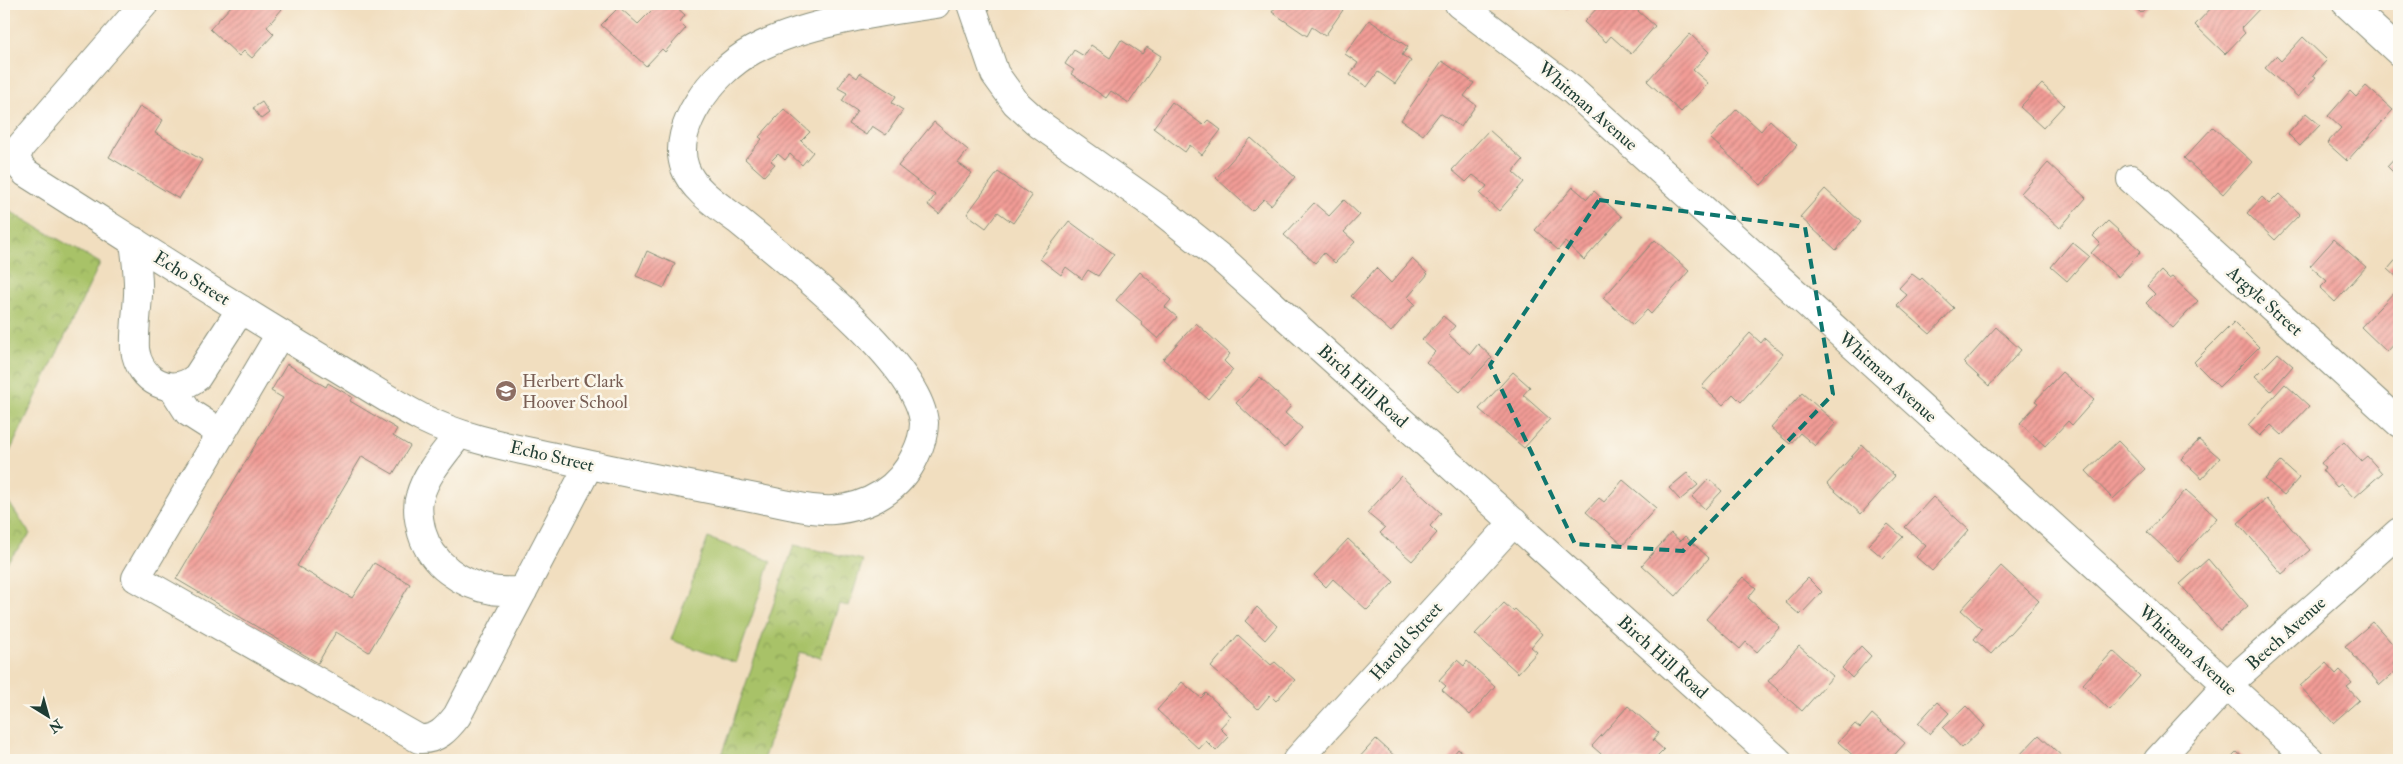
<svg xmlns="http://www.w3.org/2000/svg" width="2403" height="764" font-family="'IM FELL Double Pica',serif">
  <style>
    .park { fill: url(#park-crowns); stroke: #64804e }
    .pitch { fill: #a8c268; stroke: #64804e }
    .building { fill: url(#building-hatch) }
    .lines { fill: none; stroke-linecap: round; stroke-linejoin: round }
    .minor-casing { stroke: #888e7a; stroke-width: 30 }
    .minor { stroke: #fff; stroke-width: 28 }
    .marked { fill: none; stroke: #0f766e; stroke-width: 4; stroke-dasharray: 10 6; stroke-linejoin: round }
    .labels { text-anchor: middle; stroke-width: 5; stroke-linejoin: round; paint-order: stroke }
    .street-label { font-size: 18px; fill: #1f3d34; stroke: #fbf7ec }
    .education-label { font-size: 18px; fill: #785e54; stroke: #fbf7ec; text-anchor: start }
  </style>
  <defs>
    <pattern id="park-crowns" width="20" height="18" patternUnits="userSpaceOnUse" patternTransform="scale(1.25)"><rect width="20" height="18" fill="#a8c268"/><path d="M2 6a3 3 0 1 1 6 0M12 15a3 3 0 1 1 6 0" fill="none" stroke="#889f56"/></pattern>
    <pattern id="building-hatch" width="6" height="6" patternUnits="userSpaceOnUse" patternTransform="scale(1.25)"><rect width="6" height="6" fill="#f29c96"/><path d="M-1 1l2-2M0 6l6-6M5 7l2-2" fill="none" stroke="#c3807b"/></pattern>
  </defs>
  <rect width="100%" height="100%" fill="#fbf7ec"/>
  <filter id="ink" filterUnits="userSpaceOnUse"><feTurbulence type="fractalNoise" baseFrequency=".02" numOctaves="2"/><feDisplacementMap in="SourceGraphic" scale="10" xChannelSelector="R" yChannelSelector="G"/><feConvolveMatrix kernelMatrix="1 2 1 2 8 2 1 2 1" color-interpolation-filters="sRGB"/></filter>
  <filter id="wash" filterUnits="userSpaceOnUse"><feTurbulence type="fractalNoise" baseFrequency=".0096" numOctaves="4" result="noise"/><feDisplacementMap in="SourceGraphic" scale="20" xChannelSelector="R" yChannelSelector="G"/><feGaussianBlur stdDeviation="1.12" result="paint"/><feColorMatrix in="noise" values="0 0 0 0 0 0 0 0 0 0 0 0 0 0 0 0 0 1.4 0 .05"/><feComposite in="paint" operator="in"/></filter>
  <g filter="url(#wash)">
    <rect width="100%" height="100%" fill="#f1debf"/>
    <path class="park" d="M4 208 100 263 4 464Z
      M4 495 30 534 4 566Z
      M794 545 863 560 849 606 839 604 821 658 800 652 763 760H747L722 753Z"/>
    <path class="pitch" d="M708 538 771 561 736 663 671 640Z"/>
    <g id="blocks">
      <path class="building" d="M233 4H277L282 9 267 27 274 34 252 58 244 51 239 56 210 29Z
        M658 4 665 8 669 4H673L685 15 680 22 686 28 665 52 662 49 646 66 601 25 619 7 638 24Z
        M1195 4H1208L1200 10Z
        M1278 4H1334L1343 10 1325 36 1312 27 1307 36 1272 12Z
        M1561 4H1572L1567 9Z
        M1601 4H1611L1616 8 1620 4H1630L1655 26 1631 54 1611 36 1606 42 1584 22Z
        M2131 4H2149L2141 13Z
        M2215 4H2264L2241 28 2245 33 2225 54 2195 25Z
        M1369 20 1408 47 1402 55 1411 61 1395 84 1378 72 1367 87 1350 75 1358 63 1345 54Z
        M1690 34 1709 52 1693 70 1708 83 1681 112 1647 81Z
        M2303 37 2327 60 2313 75 2316 77 2298 97 2265 68 2276 56 2281 61Z
        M1121 40 1142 54 1147 47 1161 56 1129 103 1111 91 1106 98 1071 74 1074 70 1065 64 1074 50 1084 56 1091 45 1110 58Z
        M1442 61 1474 83 1464 96 1476 105 1461 127 1440 113 1423 135 1401 120Z
        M849 72 857 78 860 73 896 96 892 103 903 110 886 135 872 126 866 135 849 124 857 111 842 101 847 93 838 88Z
        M2042 84 2064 105 2043 128 2020 107Z
        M2366 86 2393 110 2347 161 2327 143 2341 128 2328 116 2350 91 2356 97Z
        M262 102 269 113 261 119 253 108Z
        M1172 102 1203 125 1208 120 1221 130 1202 155 1190 145 1185 152 1153 128Z
        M140 106 163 120 155 133 202 160 179 199 109 157Z
        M784 109 810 132 801 141 813 152 802 165 790 154 785 160 778 154 771 161 775 164 764 176 745 159 762 139 759 137Z
        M1737 109 1761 131 1770 120 1797 145 1761 185 1710 138Z
        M2306 113 2320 125 2300 146 2288 134Z
        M934 122 968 150 958 163 972 173 939 214 928 205 935 195 898 166Z
        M2213 127 2252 162 2223 194 2184 158Z
        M1489 130 1523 160 1513 172 1524 182 1499 211 1480 194 1487 186 1473 175 1466 182 1452 170Z
        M1251 138 1295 177 1271 205 1264 199 1252 211 1216 178Z
        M2399 153V178L2387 166Z
        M2048 163 2086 198 2060 228 2021 193Z
        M998 172 1032 196 1013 223 998 212 986 228 967 214Z
        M1573 187 1587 199 1594 191 1622 217 1584 260 1565 242 1558 250 1535 230Z
        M1825 189 1861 222 1836 250 1800 217Z
        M2279 194 2300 214 2275 240 2247 213 2262 197 2269 204Z
        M1344 200 1360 215 1344 232 1355 242 1335 263 1324 253 1315 263 1284 235 1314 203 1329 216Z
        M1069 221 1114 254 1098 276 1088 270 1082 279 1066 267 1061 275 1040 259Z
        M2108 221 2141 251 2118 277 2091 253 2100 243 2093 236Z
        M2334 239 2366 267 2335 302 2320 288 2327 281 2310 266Z
        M1655 240 1689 271 1651 314 1647 310 1633 325 1603 298Z
        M2072 242 2089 256 2067 281 2051 267Z
        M647 251 675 264 664 288 636 276Z
        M2399 256V279L2388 269Z
        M1412 259 1428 274 1408 297 1415 304 1391 332 1351 296 1376 268 1391 283Z
        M2161 271 2169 279 2172 277 2198 301 2173 328 2146 303 2155 294 2147 286Z
        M1140 272 1171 300 1165 307 1177 317 1158 339 1141 324 1142 322 1116 300Z
        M1912 274 1920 280 1922 278 1954 308 1930 334 1897 305 1907 295 1899 288Z
        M2398 288 2399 339 2387 352 2361 327Z
        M1443 316 1455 326 1448 334 1470 354 1478 344 1492 357 1460 392 1426 362 1435 352 1422 340Z
        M2234 322 2259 347 2219 387 2194 362Z
        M1196 323 1230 354 1224 361 1233 370 1208 399 1163 359Z
        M1996 327 2021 350 1989 386 1964 363Z
        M1750 333 1761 343 1765 338 1783 354 1741 402 1733 394 1723 405 1702 386Z
        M2278 353 2293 366 2271 391 2255 376Z
        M287 364 326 387 328 383 352 397 350 401 397 429 393 436 410 446 393 474 362 456 297 566 352 598 374 563 410 584 369 652 336 632 318 663 176 579 283 398 271 391Z
        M1513 372 1530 387 1523 395 1550 419 1524 448 1479 409Z
        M2062 372 2094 400 2072 425 2068 421 2045 446 2020 423 2038 403 2035 401Z
        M1260 377 1291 406 1285 413 1302 428 1284 448 1236 403Z
        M2285 384 2309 406 2282 435 2271 425 2260 436 2248 425Z
        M1802 393 1836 423 1815 446 1800 433 1790 444 1771 428Z
        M2199 440 2220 458 2202 478 2181 459Z
        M2118 441 2145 469 2113 499 2086 471Z
        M2344 442 2361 461 2367 456 2382 473 2354 498 2341 484 2337 487 2322 470 2325 468 2321 463Z
        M1862 445 1895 476 1861 514 1827 484Z
        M2281 462 2299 478 2284 495 2265 479Z
        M1687 473 1698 485 1680 500 1669 488Z
        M1401 476 1441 513 1430 526 1437 533 1412 561 1380 533 1385 528 1367 513Z
        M1709 479 1722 491 1705 509 1692 497Z
        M1623 480 1656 508 1623 545 1586 512 1599 498 1604 502Z
        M2186 490 2217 518 2178 561 2147 532Z
        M1933 497 1969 530 1932 571 1916 557 1926 546 1905 527Z
        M2266 499 2310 550 2282 574 2238 523Z
        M1888 524 1903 537 1883 558 1868 545Z
        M1671 533 1680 541 1685 536 1709 558 1676 596 1642 565Z
        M1348 539 1394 582 1367 610 1333 579 1326 587 1314 575Z
        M2208 559 2248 606 2220 630 2180 584Z
        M2001 566 2039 601 1991 654 1974 639 1982 629 1961 610Z
        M1743 577 1756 588 1748 598 1780 627 1757 652 1746 642 1740 649 1706 619Z
        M1808 578 1822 592 1800 615 1785 602Z
        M1504 603 1513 611 1515 609 1542 634 1531 647 1537 652 1518 673 1475 634Z
        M1257 607 1277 626 1265 640 1245 621Z
        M2373 622 2399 651V657L2393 663 2398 669 2380 685 2345 646Z
        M1238 635 1271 665 1275 662 1295 680 1276 701 1270 695 1258 709 1211 667Z
        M1799 646 1833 676 1802 711 1768 681Z
        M1861 646 1871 656 1852 678 1842 668Z
        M2113 651 2140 676 2110 710 2083 684Z
        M1457 660 1464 666 1467 661 1495 686 1470 715 1442 690 1446 686 1439 680Z
        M2326 663 2336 674 2340 670 2352 683 2347 687 2359 700 2333 723 2300 686Z
        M1182 682 1201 698 1206 693 1231 716 1220 728 1229 737 1216 751 1206 741 1199 749 1157 710Z
        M1937 702 1949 713 1930 734 1918 723Z
        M1628 706 1659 733 1653 740 1664 750 1654 760H1608L1592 746Z
        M1966 706 1985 726 1962 748 1943 728Z
        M1872 714 1905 743 1890 760H1858L1838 742 1855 724 1860 728Z
        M2039 735 2066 760H2015Z
        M1376 739 1399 760H1357Z
        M1458 749 1470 760H1449Z
        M2237 752 2246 760H2229Z"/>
    </g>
  </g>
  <g filter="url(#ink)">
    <use href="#blocks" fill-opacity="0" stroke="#888e7a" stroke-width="1"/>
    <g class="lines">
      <g class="minor-casing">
        <path id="minor" d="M144 4 21 146 16 157 19 165 26 173C126 236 224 301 326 361 358 380 389 401 422 418 464 439 509 447 554 457 616 471 678 483 740 495 765 499 810 512 833 510 869 507 900 489 915 456 920 446 924 434 924 423 920 363 786 260 740 222 722 208 693 191 685 168 677 147 686 122 698 103 711 82 731 62 753 50 803 23 880 12 936 4
          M971 4 995 74 1016 103 1039 124 1158 208 1223 260 1777 760
          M1459 4 1572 90 2310 760
          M2347 4 2399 52
          M2131 179 2399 423
          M134 241C136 259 139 277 138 295 137 313 134 332 135 349 139 381 172 398 197 377L241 309
          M280 334 136 578 419 739C437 740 446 730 457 716L589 465
          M172 387 188 412 221 433
          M459 434C445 453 426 473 420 496 416 508 419 521 422 533 431 564 462 585 492 590 502 592 513 591 523 591
          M1297 760 1514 522
          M2158 760 2227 685 2399 532"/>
      </g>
      <use href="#minor" class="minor"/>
    </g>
  </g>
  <path class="marked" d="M1599 200 1805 227 1833 394 1683 551 1575 544 1490 365Z"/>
  <defs>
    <g id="school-disc" transform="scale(1.125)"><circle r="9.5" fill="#8d6e63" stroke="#fbf7ec"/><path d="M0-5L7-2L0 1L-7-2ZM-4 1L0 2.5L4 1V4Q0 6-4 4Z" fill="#fff"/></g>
  </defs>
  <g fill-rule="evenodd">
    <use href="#school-disc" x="506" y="391"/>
  </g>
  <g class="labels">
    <g class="street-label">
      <text transform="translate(1588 106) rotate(41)" y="6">Whitman Avenue</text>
      <text transform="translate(192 278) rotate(32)" y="6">Echo Street</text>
      <text transform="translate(2265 301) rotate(42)" y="6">Argyle Street</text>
      <text transform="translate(1888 377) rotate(42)" y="6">Whitman Avenue</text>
      <text transform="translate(1363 386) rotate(42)" y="6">Birch Hill Road</text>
      <text transform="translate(552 456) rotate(13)" y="6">Echo Street</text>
      <text transform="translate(2286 633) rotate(-42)" y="6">Beech Avenue</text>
      <text transform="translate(1406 641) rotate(-48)" y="6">Harold Street</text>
      <text transform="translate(2188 650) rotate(42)" y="6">Whitman Avenue</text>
      <text transform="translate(1663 657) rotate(42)" y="6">Birch Hill Road</text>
    </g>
    <g class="education-label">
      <text x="522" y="387">Herbert Clark<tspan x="522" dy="21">Hoover School</tspan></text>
    </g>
  </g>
  <rect width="2403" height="764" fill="none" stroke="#fbf7ec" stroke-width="20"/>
  <g transform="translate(48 716) rotate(143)" stroke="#fbf7ec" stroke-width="4" paint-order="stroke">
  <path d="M0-4L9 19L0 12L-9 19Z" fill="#1f3d34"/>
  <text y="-8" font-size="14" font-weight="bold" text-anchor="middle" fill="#1f3d34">N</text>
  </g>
</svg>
